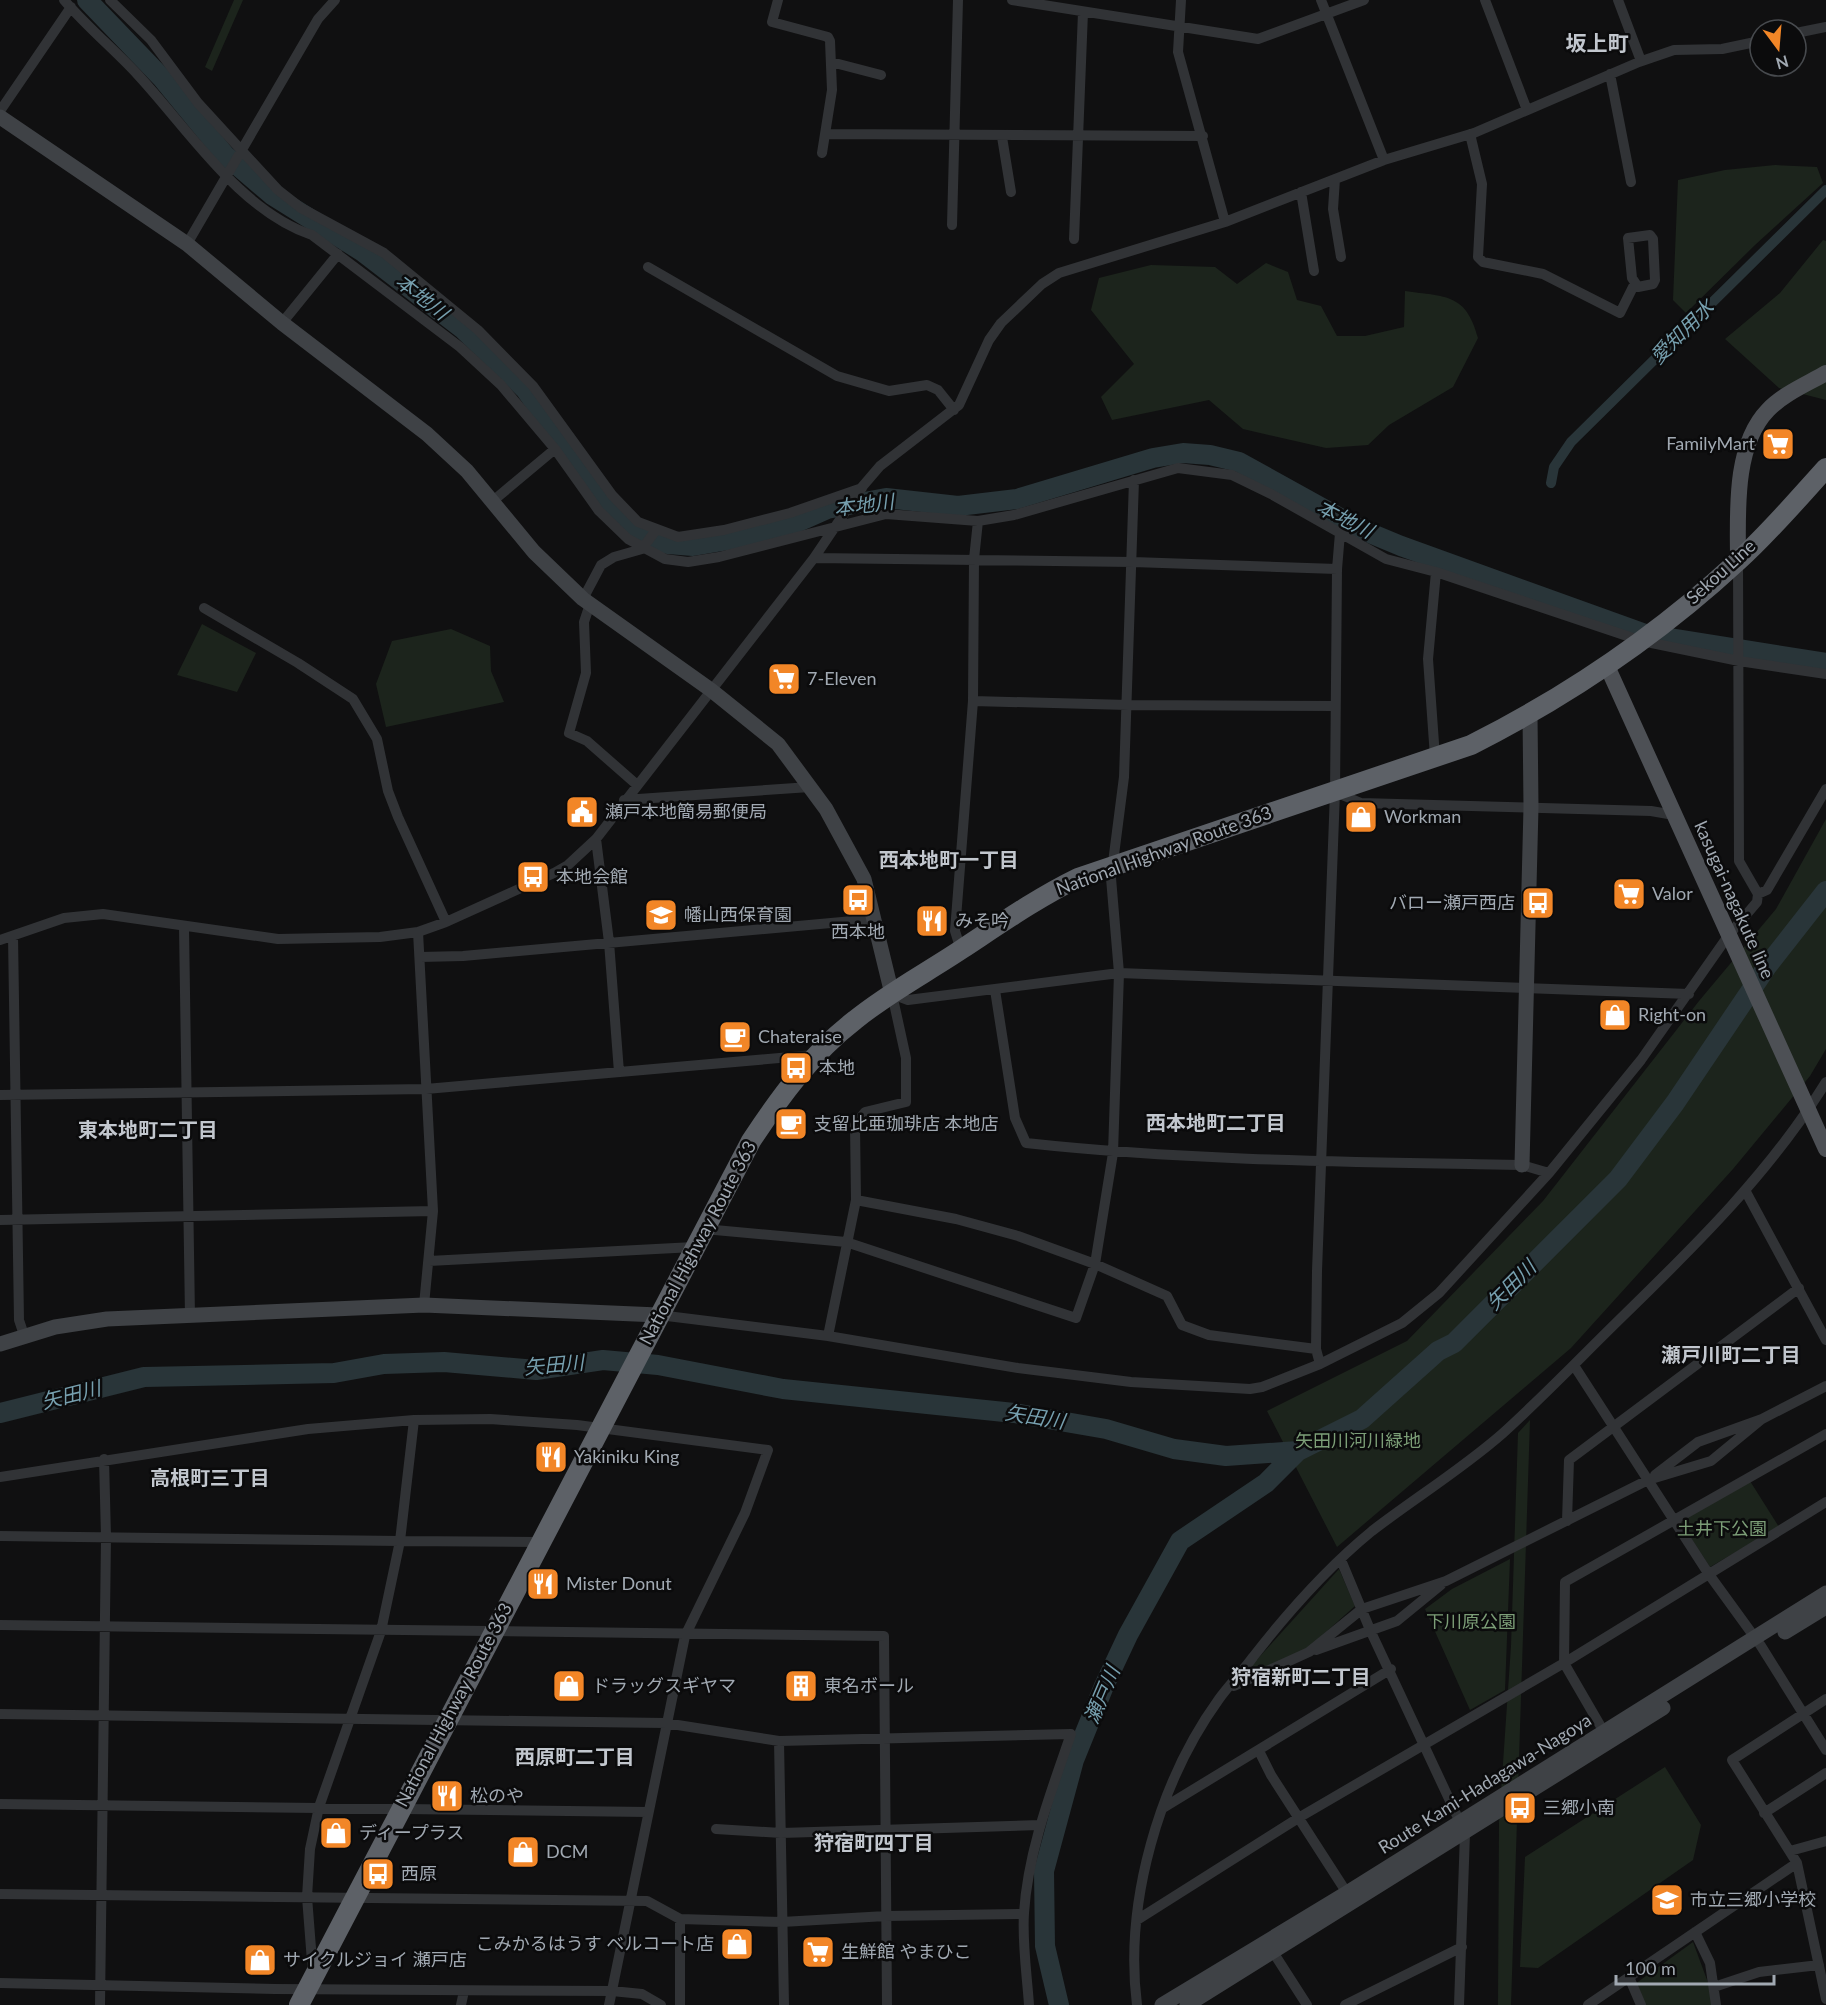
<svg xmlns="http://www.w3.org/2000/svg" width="1826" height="2005" font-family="Lato,'Noto Sans JP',sans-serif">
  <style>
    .green { fill: #1c241c }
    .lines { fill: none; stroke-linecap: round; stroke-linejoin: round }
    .canal { stroke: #293539; stroke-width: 10 }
    .river { stroke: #293539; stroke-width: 20 }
    .street { stroke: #313336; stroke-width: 10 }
    .secondary { stroke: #3f4246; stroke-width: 15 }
    .primary { stroke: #4d5055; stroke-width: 16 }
    .highway { stroke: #5d6167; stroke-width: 20 }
    .labels { text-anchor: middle; stroke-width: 5; stroke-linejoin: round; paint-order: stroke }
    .poi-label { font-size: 18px; fill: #a1a9b2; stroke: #0b0b0c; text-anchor: start }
    .street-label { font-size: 18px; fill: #a1a9b2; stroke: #0b0b0c }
    .park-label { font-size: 18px; fill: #7c9e77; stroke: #0b0b0c }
    .water-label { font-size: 20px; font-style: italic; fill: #769fae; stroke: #0b0b0c }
    .neighbourhood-label { font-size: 20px; font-weight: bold; fill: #c2c7ce; stroke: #0b0b0c }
    .quarter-label { font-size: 21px; font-weight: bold; fill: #c2c7ce; stroke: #0b0b0c }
  </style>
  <rect width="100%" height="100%" fill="#101011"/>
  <path class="green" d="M234 0H243L212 71 205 67Z
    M1775 165 1817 167 1823 183 1755 245 1686 313 1673 300 1678 180 1725 170Z
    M1823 240 1826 241V400L1779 388 1725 339 1780 293Z
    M1266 263 1288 272 1297 300 1321 306 1337 336H1365L1404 327 1405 291C1446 297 1466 293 1478 338L1453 387 1389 425 1368 445 1326 448 1243 429 1209 400 1112 420 1101 397 1134 364 1091 310 1099 278 1151 265 1215 267 1237 284Z
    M202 624 256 653 237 692 177 675Z
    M451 629 490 646 491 671 504 702 386 727 376 684 392 641Z
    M1826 819V1049L1810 1076 1733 1169 1571 1348 1337 1547 1267 1411 1407 1341 1543 1201 1699 1001 1776 909Z
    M1530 1420 1511 2005H1498L1499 1822 1511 1646 1518 1433Z
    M1750 1481 1779 1527 1710 1567 1680 1521Z
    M1510 1559 1505 1690 1470 1710 1425 1609 1452 1589Z
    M1339 1569 1355 1606 1307 1649 1246 1678 1244 1674Z
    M1665 1767 1701 1825 1693 1860 1538 1968 1520 1967 1525 1857Z
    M1693 1942 1710 1988 1712 2005H1645L1635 1984Z"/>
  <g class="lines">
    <path class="canal" d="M1551 483 1554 467 1571 442 1826 190"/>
    <path class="river" d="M87 0 161 77 225 155 272 195 363 252 463 329 525 389 599 494 641 538 668 544 693 546 740 538 791 525 827 509 886 498 958 506 1017 499 1153 458 1183 453 1210 455 1239 462 1360 529 1401 546 1645 634 1826 663
      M0 1413 144 1377 334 1373 384 1364 444 1362 536 1370 603 1360 658 1365 783 1389 1014 1413 1106 1429 1174 1449 1226 1456 1298 1451 1362 1419 1438 1351 1454 1343 1618 1179 1675 1103 1768 965 1826 891
      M1059 2005 1045 1946 1044 1871 1074 1760 1104 1686 1128 1635 1180 1541 1266 1483 1298 1451"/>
    <path class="street" d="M64 0C87 27 115 50 138 75 189 130 240 211 312 235L460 347 501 385 555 449 599 511 628 539 665 559 688 562 719 557 886 514 978 521 1014 515 1178 468 1232 475 1271 494 1386 559 1436 572 1642 641 1739 661 1826 674
      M110 0 151 40 198 103 278 190 301 208 384 253 478 330 533 386 612 495 638 522 678 537 724 530 790 513 862 488
      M778 0 772 22 828 37 830 41 832 90 822 153
      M1012 0 1258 39 1364 0
      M1181 0 1178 52 1225 222
      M1321 0 1384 160
      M1485 0 1527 110
      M1618 0 1641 61
      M1796 33 1826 27
      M831 62 881 75
      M1610 74 1631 182
      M0 111 71 7
      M825 134 1203 136
      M1470 134 1482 184 1478 257 1483 262 1543 274 1620 313 1635 283
      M1002 137 1011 192
      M1335 179 1333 209 1341 257
      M1301 192 1314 271
      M952 225 958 0
      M1650 235 1653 239 1655 280 1653 284 1638 287 1632 278 1628 238Z
      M1074 239 1083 12
      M187 244 318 19 335 0
      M648 267 837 376 889 391 927 385 938 390 954 410
      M282 323 338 254
      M494 500 555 449
      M814 558 1133 562 1337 569
      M1738 561 1739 861 1758 894
      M583 599 601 565 614 557 642 549 656 530
      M590 604 584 622 586 673 569 733 587 741 636 784
      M204 608 298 663 353 699 377 739 388 791 398 817 446 922
      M973 701 1128 705 1335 706
      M1435 757 1428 659 1436 572
      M1335 792 1361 803 1651 811 1674 815
      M624 800 810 787
      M596 839 609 942 619 1072
      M184 927 190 1317
      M418 932 433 1211 424 1305
      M13 936 19 1320 24 1335
      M0 940 64 918 103 914 278 939 380 937 418 932 446 922 554 873 568 865 596 839 814 558 862 487 880 466 959 405 989 340 1001 323 1042 284 1059 273 1225 222 1384 160 1474 133 1639 62 1674 50 1722 49 1760 41
      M961 950 955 931 973 701 974 559 978 521
      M420 957 463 956 875 919
      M995 990 1015 1118 1026 1143C1190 1161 1356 1162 1522 1165L1549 1173
      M892 994 908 1000 1119 973 1689 994
      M0 1095 426 1089 814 1055
      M1746 1192 1826 1340
      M856 1200 956 1219 1018 1236 1095 1264 1167 1296 1182 1325 1209 1335 1316 1349
      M0 1220 433 1211
      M705 1226 715 1230 846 1242 1076 1318 1095 1264 1113 1153 1119 973 1111 878 1124 777 1134 480
      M429 1261 694 1247
      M659 1315 828 1336 1018 1368 1131 1382 1250 1389 1262 1387 1320 1364 1402 1323 1439 1293 1549 1173 1641 1060 1728 936 1757 902 1758 894 1767 890 1826 789
      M828 1336 856 1200 855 1125 865 1112 906 1102V1058L892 994
      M1320 1364 1316 1349 1317 1271 1335 792 1337 569 1340 533
      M1575 1367 1708 1573 1761 1646 1826 1750
      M414 1420 400 1541 538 1542
      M1655 1475 1698 1442 1762 1419 1826 1386
      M0 1477 308 1429 414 1420 490 1419 577 1425 768 1450 745 1513 685 1636 609 2005
      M1567 1521 1569 1460 1799 1288
      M0 1536 400 1541 381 1631 319 1807 310 1849 307 1897 313 1974
      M1341 1560 1371 1632 1465 1833 1459 2005
      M0 1625 884 1636 887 2005
      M1316 1650 1397 1621 1441 1585
      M1234 1686 1309 1652 1362 1609 1446 1581 1648 1480 1711 1461 1762 1419
      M1826 1699 1732 1760 1797 1863 1826 1999
      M0 1714 665 1723 779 1741 1071 1734C1051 1792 1028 1851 1024 1913 1022 1943 1027 1975 1029 2005
      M1604 1732 1564 1663 1565 1582 1826 1434
      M779 1741 784 2005
      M1259 1751 1271 1775 1347 1893
      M0 1804 648 1812
      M1163 1808 1391 1669
      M1764 1813 1826 1773
      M716 1829 781 1833 1040 1825
      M1790 1851 1826 1841
      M0 1894 647 1901 680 1919 782 1922 886 1916 1024 1914
      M1137 1920 1300 1817 1564 1663 1826 1502
      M1695 1932 1710 1963 1716 2005
      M1273 1952 1307 2005
      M1629 1977 1641 2005
      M0 1983 275 1989 612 1991 642 1994 661 2005
      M1714 1987 1759 1972 1819 1965
      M100 2005 106 1537 104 1459
      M461 2005 464 1991
      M680 2005V1919
      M1137 2005C1124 1903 1159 1782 1219 1699 1229 1685 1243 1671 1253 1657 1288 1612 1328 1567 1372 1531 1415 1498 1462 1469 1502 1434 1544 1396 1582 1356 1622 1317 1697 1244 1771 1171 1826 1082
      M1345 2005 1462 1947
      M1588 2005 1797 1863"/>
    <path class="secondary" d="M0 117 187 244 282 323 427 434 467 471 534 552 583 599 711 690 778 744 826 809 864 879 892 994
      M1522 1165 1531 807 1530 715
      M0 1344 55 1327 107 1319 424 1305 658 1315
      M1785 1632 1826 1607
      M1162 2005 1347 1893 1826 1593
      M1187 2005 1663 1708"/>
    <path class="primary" d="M1738 561C1738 515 1733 446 1768 410 1783 394 1807 384 1826 373
      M1607 666 1826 1149"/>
    <path class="highway" d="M299 2005 751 1141C780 1097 812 1053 855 1020 888 993 926 973 962 949 1000 924 1037 898 1078 878L1471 745C1568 696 1658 635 1738 561 1769 533 1798 499 1826 468"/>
  </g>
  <defs>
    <g id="supermarket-square" transform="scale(1.725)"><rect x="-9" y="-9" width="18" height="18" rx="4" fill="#f28627" stroke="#0b0b0c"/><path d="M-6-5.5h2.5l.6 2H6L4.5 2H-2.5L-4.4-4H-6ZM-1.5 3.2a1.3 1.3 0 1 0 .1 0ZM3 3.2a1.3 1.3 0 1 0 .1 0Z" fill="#fff"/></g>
    <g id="civic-square" transform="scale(1.725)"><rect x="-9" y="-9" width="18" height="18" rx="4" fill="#f28627" stroke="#0b0b0c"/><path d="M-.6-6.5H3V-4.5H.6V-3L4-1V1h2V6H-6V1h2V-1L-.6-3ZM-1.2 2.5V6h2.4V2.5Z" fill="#fff"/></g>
    <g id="shop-square" transform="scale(1.725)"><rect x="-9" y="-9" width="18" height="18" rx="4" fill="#f28627" stroke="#0b0b0c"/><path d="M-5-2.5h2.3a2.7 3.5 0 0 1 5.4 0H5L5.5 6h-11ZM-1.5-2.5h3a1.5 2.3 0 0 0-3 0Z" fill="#fff"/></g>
    <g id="bus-square" transform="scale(1.725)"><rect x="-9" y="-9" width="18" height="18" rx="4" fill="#f28627" stroke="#0b0b0c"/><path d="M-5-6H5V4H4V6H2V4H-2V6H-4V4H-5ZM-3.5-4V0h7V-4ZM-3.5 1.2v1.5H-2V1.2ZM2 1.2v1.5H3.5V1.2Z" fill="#fff"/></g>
    <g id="school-square" transform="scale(1.725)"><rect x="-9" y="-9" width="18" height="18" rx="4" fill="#f28627" stroke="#0b0b0c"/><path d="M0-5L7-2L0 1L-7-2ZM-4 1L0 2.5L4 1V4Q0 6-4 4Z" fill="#fff"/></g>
    <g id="restaurant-square" transform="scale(1.725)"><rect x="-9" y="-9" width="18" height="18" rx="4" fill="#f28627" stroke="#0b0b0c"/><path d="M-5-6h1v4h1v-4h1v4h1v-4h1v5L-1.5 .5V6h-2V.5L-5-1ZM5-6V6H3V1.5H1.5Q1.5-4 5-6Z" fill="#fff"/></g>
    <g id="cafe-square" transform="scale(1.725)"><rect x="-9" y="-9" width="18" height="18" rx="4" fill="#f28627" stroke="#0b0b0c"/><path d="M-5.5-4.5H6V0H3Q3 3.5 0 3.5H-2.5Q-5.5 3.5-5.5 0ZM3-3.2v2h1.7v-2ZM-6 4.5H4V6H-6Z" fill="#fff"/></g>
    <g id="building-square" transform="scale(1.725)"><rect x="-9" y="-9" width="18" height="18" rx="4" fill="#f28627" stroke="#0b0b0c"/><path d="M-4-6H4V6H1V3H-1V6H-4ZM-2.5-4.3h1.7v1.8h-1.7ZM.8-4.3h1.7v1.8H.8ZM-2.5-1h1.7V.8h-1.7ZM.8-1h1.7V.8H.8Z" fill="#fff"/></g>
  </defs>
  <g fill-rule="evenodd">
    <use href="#supermarket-square" x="1778" y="444"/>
    <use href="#supermarket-square" x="784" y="679"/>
    <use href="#civic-square" x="582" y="812"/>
    <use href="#shop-square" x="1361" y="817"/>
    <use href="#bus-square" x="533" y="877"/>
    <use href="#supermarket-square" x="1629" y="894"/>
    <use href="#bus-square" x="858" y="900"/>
    <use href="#bus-square" x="1538" y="903"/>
    <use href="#school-square" x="661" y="915"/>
    <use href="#restaurant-square" x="932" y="921"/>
    <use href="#shop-square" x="1615" y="1015"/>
    <use href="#cafe-square" x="735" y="1037"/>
    <use href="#bus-square" x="796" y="1068"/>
    <use href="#cafe-square" x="791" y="1124"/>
    <use href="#restaurant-square" x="551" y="1457"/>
    <use href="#restaurant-square" x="543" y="1584"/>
    <use href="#shop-square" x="569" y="1686"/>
    <use href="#building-square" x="801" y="1686"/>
    <use href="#restaurant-square" x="447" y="1796"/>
    <use href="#bus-square" x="1520" y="1808"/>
    <use href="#shop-square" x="336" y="1833"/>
    <use href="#shop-square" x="523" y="1852"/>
    <use href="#bus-square" x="378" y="1874"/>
    <use href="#school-square" x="1667" y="1900"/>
    <use href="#shop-square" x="737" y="1944"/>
    <use href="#supermarket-square" x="818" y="1952"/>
    <use href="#shop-square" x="260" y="1960"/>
  </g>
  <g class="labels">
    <g class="poi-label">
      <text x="1755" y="450" text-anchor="end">FamilyMart</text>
      <text x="807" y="685">7-Eleven</text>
      <text x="605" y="818">瀬戸本地簡易郵便局</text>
      <text x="1384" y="823">Workman</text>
      <text x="556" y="883">本地会館</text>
      <text x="1652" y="900">Valor</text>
      <text x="1515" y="909" text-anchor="end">バロー瀬戸西店</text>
      <text x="684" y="921">幡山西保育園</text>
      <text x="955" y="927">みそ吟</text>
      <text x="858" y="938" text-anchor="middle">西本地</text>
      <text x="1638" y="1021">Right-on</text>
      <text x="758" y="1043">Chateraise</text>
      <text x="819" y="1074">本地</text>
      <text x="814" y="1130">支留比亜珈琲店 本地店</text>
      <text x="574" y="1463">Yakiniku King</text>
      <text x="566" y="1590">Mister Donut</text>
      <text x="592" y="1692">ドラッグスギヤマ</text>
      <text x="824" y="1692">東名ボール</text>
      <text x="470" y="1802">松のや</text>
      <text x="1543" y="1814">三郷小南</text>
      <text x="359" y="1839">ディープラス</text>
      <text x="546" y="1858">DCM</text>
      <text x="401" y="1880">西原</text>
      <text x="1690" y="1906">市立三郷小学校</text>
      <text x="714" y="1950" text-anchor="end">こみかるはうす ベルコート店</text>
      <text x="841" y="1958">生鮮館 やまひこ</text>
      <text x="283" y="1966">サイクルジョイ 瀬戸店</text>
    </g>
    <g class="street-label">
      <text transform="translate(1721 572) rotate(-42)" y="6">Sekou Line</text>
      <text transform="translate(1164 851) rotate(-20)" y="6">National Highway Route 363</text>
      <text transform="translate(1734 900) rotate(66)" y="6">kasugai-nagakute line</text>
      <text transform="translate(698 1243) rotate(-62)" y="6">National Highway Route 363</text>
      <text transform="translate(454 1705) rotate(-62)" y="6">National Highway Route 363</text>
      <text transform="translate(1485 1784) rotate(-32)" y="6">Route Kami-Hadagawa-Nagoya</text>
    </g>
    <g class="park-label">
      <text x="1358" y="1447">矢田川河川緑地</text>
      <text x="1722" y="1535">土井下公園</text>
      <text x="1471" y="1628">下川原公園</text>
    </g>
    <g class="water-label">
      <text transform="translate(422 297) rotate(38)" y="7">本地川</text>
      <text transform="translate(1682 332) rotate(-45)" y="7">愛知用水</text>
      <text transform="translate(864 505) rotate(-7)" y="7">本地川</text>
      <text transform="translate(1345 519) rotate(27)" y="7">本地川</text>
      <text transform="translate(1511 1285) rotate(-45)" y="7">矢田川</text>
      <text transform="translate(554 1365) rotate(-5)" y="7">矢田川</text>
      <text transform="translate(71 1395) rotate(-14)" y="7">矢田川</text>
      <text transform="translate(1035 1417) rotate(9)" y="7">矢田川</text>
      <text transform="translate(1102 1695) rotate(-67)" y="7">瀬戸川</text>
    </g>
    <g class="neighbourhood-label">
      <text x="949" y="867">西本地町一丁目</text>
      <text x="1216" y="1130">西本地町二丁目</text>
      <text x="148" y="1137">東本地町二丁目</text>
      <text x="1731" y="1362">瀬戸川町二丁目</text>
      <text x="210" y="1485">高根町三丁目</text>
      <text x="1301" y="1684">狩宿新町二丁目</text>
      <text x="575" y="1764">西原町二丁目</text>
      <text x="874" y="1850">狩宿町四丁目</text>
    </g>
    <g class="quarter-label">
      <text x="1597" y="51">坂上町</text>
    </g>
  </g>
  <g transform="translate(1778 48) rotate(164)"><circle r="28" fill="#0b0b0c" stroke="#474a4e" stroke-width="1.5"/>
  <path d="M0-4.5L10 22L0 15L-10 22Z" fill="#f28627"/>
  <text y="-9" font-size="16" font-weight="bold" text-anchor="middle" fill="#a1a9b2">N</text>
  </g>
  <path d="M1616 1975v9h158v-9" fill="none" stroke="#a1a9b2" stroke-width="3"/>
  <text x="1625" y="1975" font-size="18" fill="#a1a9b2" stroke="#0b0b0c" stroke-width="4.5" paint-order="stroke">100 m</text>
</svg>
